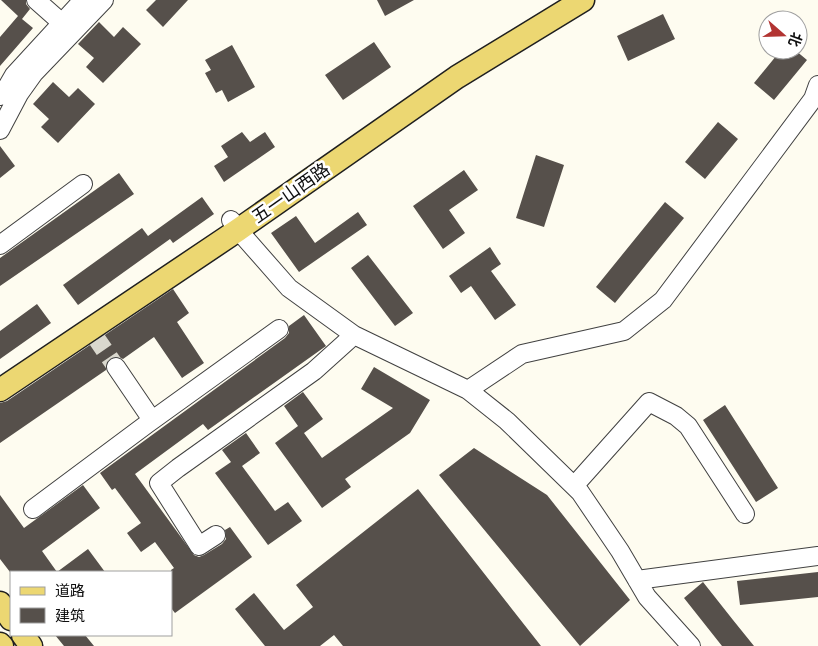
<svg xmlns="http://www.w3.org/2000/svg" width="818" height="646" font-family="'Source Serif 4','Noto Sans SC',serif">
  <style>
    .building { fill: #56504b }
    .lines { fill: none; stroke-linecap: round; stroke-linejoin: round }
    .minor-tunnel { stroke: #dad8ce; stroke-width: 18; stroke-dasharray: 18 9; stroke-linecap: butt }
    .minor-casing { stroke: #414141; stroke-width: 20 }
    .major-casing { stroke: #1f1f1f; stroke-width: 25 }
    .minor { stroke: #fff; stroke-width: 18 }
    .major { stroke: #ecd772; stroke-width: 22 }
    .labels { text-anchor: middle; stroke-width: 5; stroke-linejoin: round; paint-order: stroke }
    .street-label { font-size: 18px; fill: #0e0e0e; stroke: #fff }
  </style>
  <rect width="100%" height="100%" fill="#fefcf0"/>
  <path class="building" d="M1 0H26V4L30 9 22 19 33 28 0 66V37L18 16Z
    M156 0H188L163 27 146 10Z
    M377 0H414L385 16Z
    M663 14 675 39 628 61 617 36Z
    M99 22 114 37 123 27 141 44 103 83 86 67 94 58 78 44Z
    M374 42 391 67 343 100 325 75Z
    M232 45 255 87 228 102 222 90 216 93 205 73 211 70 205 60Z
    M781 50H795L807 60 774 100 754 83Z
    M53 82 69 97 78 88 95 104 58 143 41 127 49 119 33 104Z
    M718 122 738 139 705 179 685 162Z
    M242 132 250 142 265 132 275 147 224 182 214 166 228 157 221 146Z
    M0 146 15 166 0 178Z
    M536 155 564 165 544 227 516 218Z
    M464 170 478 190 449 210 465 233 443 249 413 206Z
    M119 173 134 194 0 286V258Z
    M202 197 214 214 173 243 170 239 78 305 63 285 142 228 148 236Z
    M665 202 684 218 615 303 596 287Z
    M358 212 367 225 299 272 271 233 296 216 315 243Z
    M490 247 501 264 491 271 516 305 495 320 471 286 461 293 449 276Z
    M368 255 413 313 395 326 351 268Z
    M173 289 189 313 177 322 204 363 182 378 154 337 123 359 116 356 110 358 106 363V370L0 443V403L7 401Z
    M37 304 51 323 0 359V331Z
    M304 315 326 346 208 430 203 424 135 474 194 555 199 557 204 555 222 544 226 539 225 530 230 527 252 557 175 613 171 608V570L174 568 155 542 141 552 127 533 141 523 115 488 112 490 100 473 285 338 289 333V326Z
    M374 367 430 400 410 433 345 479 351 487 322 508 275 443 298 426 284 406 303 392 323 419 304 433 322 458 393 408 361 389Z
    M725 405 778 488 756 502 703 420Z
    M246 433 260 453 242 466 275 511 288 502 302 521 268 545 215 473 231 462 222 450Z
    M474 448 547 495 630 600 580 646 439 475Z
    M83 485 100 508 42 551 57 572 88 549 105 572H10L0 559V495L24 528Z
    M418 489 541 646H343L334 635 320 646H265L235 609 254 593 284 630 313 607 296 585Z
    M818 572V597L740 605 737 581Z
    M703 582 733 620 754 646H722L684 598Z
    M55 635H85L94 646H64Z"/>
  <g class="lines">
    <path class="minor-tunnel" d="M94 335 116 367"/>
    <g class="minor-casing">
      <path id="minor" d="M36 0 62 23
        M0 96 7 87 14 75 83 0
        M0 130 19 94 34 73 104 0
        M231 220 238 230 289 288 354 335 468 390 507 421 580 492 620 551 647 597 691 646
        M0 245 83 184
        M116 367 152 420
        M468 390 522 354 624 331 663 300 813 99 818 85
        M574 486 649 402 676 416 688 426 745 514
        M33 509 147 424 279 329
        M216 535 199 546 159 483 178 468 314 371 354 335
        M637 580 818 556"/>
    </g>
    <g class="major-casing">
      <path id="major" d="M0 390 238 230 457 77 583 0
        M0 603 11 619
        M23 635 31 646
        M0 644 2 646"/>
    </g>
    <use href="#minor" class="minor"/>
    <use href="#major" class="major"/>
  </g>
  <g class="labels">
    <g class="street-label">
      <text transform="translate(291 193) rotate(-35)" y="6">五一山西路</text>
    </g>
  </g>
  <rect x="10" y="571" width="162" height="65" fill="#ffffff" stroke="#9f9f9f"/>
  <rect x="20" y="587" width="25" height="8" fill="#ecd772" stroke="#9f9f9f"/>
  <text x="55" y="596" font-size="15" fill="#0e0e0e">道路</text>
  <rect x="20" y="608" width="25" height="15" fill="#56504b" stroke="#9f9f9f"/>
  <text x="55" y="621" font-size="15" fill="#0e0e0e">建筑</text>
  <g transform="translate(783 35) rotate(110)"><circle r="24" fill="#ffffff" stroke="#9f9f9f"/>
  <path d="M0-4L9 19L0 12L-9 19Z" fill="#b23432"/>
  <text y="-8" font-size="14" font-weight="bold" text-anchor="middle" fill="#0e0e0e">北</text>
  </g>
</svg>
